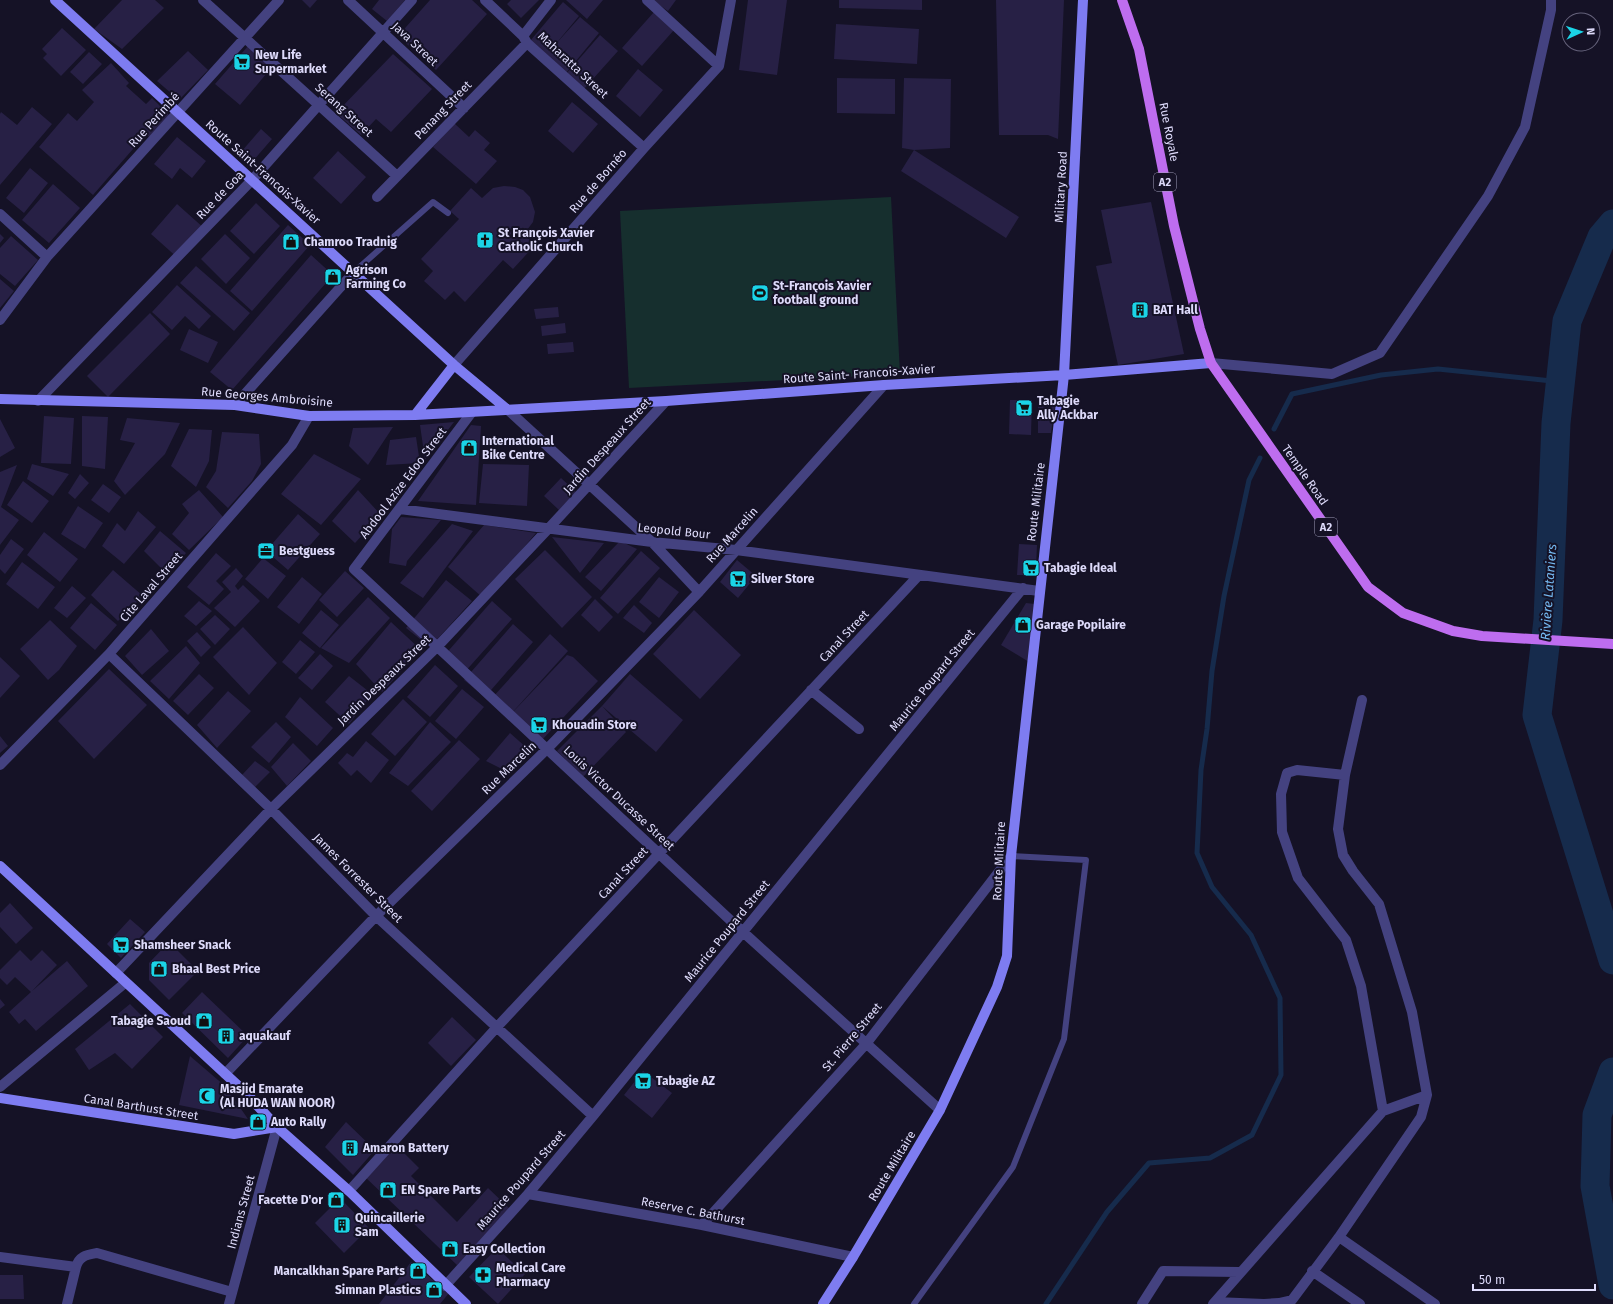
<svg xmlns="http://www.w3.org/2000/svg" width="1613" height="1304" font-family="'Fira Sans',sans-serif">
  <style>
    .green { fill: #162f2e }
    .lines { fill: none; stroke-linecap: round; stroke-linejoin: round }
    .stream { stroke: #162b4c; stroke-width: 5 }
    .river { stroke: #162b4c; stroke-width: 29 }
    .building { fill: #272045 }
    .lane { stroke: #444280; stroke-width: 6 }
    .street { stroke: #444280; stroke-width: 10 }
    .secondary { stroke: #7e7cf1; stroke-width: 10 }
    .primary { stroke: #be6def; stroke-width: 10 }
    .labels { text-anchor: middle; stroke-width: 4; stroke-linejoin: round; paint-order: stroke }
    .shield { fill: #151226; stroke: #a29fbb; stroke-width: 1 }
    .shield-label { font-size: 11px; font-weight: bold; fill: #dedbfb }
    .street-label { font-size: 12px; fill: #dedbfb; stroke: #151226 }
    .poi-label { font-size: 12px; font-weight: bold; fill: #dedbfb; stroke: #151226; text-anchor: start }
    .water-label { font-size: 13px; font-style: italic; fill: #74b8f0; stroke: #151226 }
  </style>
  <rect width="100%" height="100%" fill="#151226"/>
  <path class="green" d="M891 197 900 374 629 388 620 211Z"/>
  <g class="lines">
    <path class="stream" d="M1274 429 1292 394 1381 375 1438 369 1561 382
      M1046 1304 1107 1212 1149 1163 1210 1158 1252 1135 1281 1075 1280 998 1251 935 1212 887 1197 853 1201 770 1207 729 1212 671 1224 596 1249 480 1260 458"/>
    <path class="river" d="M1613 224 1602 237 1567 321 1556 423 1548 620 1537 715 1613 960
      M1613 1072 1597 1115 1595 1186 1613 1285"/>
  </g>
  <path class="building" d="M122 0H155L164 8 122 49 94 29Z
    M302 0H317L310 8Z
    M379 0H405L387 21 372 9Z
    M430 0H472L487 14 436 70 398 36Z
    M511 0H539L521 18 507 4Z
    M566 0H603L587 19Z
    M652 0H676L668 11Z
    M748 0H787L777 75 739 70Z
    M839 0H922V10L839 8Z
    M996 0H1064L1058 139 1048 135H999Z
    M563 2 579 16 554 46 580 17 599 33 566 73 530 41Z
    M654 12 674 30 642 66 622 48Z
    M836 24 919 29 917 64 834 59Z
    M62 28 86 50 61 76 43 58 47 54 42 49Z
    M600 35 618 51 583 90 566 74Z
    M248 46 272 67 240 105 215 84Z
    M188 51 208 70 179 100 157 81Z
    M89 52 102 64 83 84 70 72Z
    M393 54 432 89 391 132 376 119 361 135 336 113Z
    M111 63 129 83 126 86 146 104 152 98 170 116 150 138 146 134 93 195 39 147 68 113 77 121 94 102 82 90Z
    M638 69 663 90 640 117 616 96Z
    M837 78 895 79V114L837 113Z
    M904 78 951 79 950 148 914 150 902 148Z
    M572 102 598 124 573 153 548 131Z
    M32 107 52 124 0 185V114L1 112 17 125Z
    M454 123 469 137 475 130 490 143 484 150 497 161 476 184 433 147Z
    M261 129 272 139 252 162 241 152Z
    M177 137 206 161 192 178 180 168 172 179 154 164Z
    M914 150 1019 217 1006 238 901 171Z
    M338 151 366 177 341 204 313 178Z
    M30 168 48 183 24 213 6 198Z
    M53 184 80 208 49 243 22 220Z
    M504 186 515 187 523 190 530 197 535 212 533 222 524 234 535 245 513 269 503 260 465 302 454 291 445 300 424 281 433 271 421 259 459 219 450 211 471 188 482 198 493 188Z
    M1151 202 1184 354 1118 365 1096 266 1112 263 1101 210Z
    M256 203 280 226 254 254 230 231Z
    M177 204 205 229 179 259 151 234Z
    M288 225 310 245 252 311 230 291Z
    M0 234 4 238 0 243Z
    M225 234 250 258 226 284 201 259Z
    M11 236 38 260 15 286 0 274V248Z
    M311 255 333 275 232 390 210 372Z
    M196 266 250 313 234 331 180 283Z
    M0 279 14 291 0 308Z
    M177 285 211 316 199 329 185 316 172 330 152 312Z
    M558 307 559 317 536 319 534 309Z
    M150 313 170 334 108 397 87 376Z
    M565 323 566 333 542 336 541 326Z
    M189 329 218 342 208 363 180 350Z
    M573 342 574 352 548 354 547 344Z
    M1010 400H1032L1031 435 1009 434Z
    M1038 406H1055L1051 433H1038Z
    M44 416 74 418 71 464 41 463Z
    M82 416 108 417 105 469 82 466Z
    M127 418 180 423 165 454 125 495 114 481 135 443 120 440Z
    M0 419 15 448 0 457Z
    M454 422 425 460 420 425Z
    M471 425 481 426 476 505 418 501Z
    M393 427 368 465 349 446 353 428Z
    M189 429 212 430 209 461 196 487 171 466Z
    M222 432 259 434 261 464 252 481 228 508 206 487 216 471Z
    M416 437 420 463 386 465 390 440Z
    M314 454 361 479 321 525 281 494Z
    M32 464 47 468 69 474 53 496 27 479Z
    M483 464 529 465 527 506 479 503Z
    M17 465 1 507 19 520 0 545V472Z
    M80 474 89 483 75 499 68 493Z
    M561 478 576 492 559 510 544 496Z
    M23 481 49 501 32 523 7 505Z
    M103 484 121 497 109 513 91 500Z
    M199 490 223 517 189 550 172 534 189 513 182 504Z
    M358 490 381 515 355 543 332 521Z
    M78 506 103 523 85 549 61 534Z
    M138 511 156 527 124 564 102 546 117 523 125 531Z
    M298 514 320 534 288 570 266 551Z
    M401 517 441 520 407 561 406 566 389 563 392 529Z
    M452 524 473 531 423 598 400 583Z
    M484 525 536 533 482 597 448 567Z
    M160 531 186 553 167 574 144 551Z
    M44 532 78 559 60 582 27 555Z
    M552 537 604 543 580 573Z
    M11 539 24 549 5 574 0 569V555Z
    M620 541 637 549 601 591 585 577Z
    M1019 544 1037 545 1036 568 1029 575H1017Z
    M545 550 592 597 562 628 515 579Z
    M641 551 660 568 618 614 600 598Z
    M216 553 231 566 216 581 224 589 209 605 187 587Z
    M263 558 286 576 268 599 245 579Z
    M737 560 756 576 738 598 720 582Z
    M22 562 55 587 38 609 6 584Z
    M236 568 243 576 235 586 238 590 243 585 260 601 235 627 214 608 231 592 222 582Z
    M113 570 143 596 118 621 91 595Z
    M345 571 364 588 337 617 319 600Z
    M302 577 322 594 299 624 277 607Z
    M659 577 679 592 659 618 639 602Z
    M446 580 472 601 430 647 406 628Z
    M72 586 86 598 67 618 54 608Z
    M368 597 390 618 349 663 321 648Z
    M595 599 613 617 599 632 581 615Z
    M199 601 212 611 196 626 184 616Z
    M492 601 512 619 463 674 443 657Z
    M91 603 117 625 95 650 70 628Z
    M1026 603 1035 604 1029 662 1001 645Z
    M634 605 652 623 644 633 623 618Z
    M321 610 339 625 320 648 302 633Z
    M694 610 741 655 700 699 653 654Z
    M215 615 230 629 215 645 200 629Z
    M50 620 77 646 59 670 48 680 20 649Z
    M391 622 421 650 382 692 356 664Z
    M513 624 533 642 485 697 464 680Z
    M243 627 277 663 249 695 213 657Z
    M151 629 169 651 142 675 125 656Z
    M197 632 211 647 201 657 187 641Z
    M550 634 568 651 510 715 492 698Z
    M300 640 315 652 296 674 282 662Z
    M186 646 200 663 169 699 150 681Z
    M320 654 333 666 312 690 298 678Z
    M567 655 573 657 598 681 541 741 512 713Z
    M0 657 20 676 0 698Z
    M435 665 458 686 430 717 407 697Z
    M109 669 147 705 94 759 58 721Z
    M199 674 214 688 188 715 173 701Z
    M630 674 683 720 656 752 602 706Z
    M349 676 372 694 349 724 325 702Z
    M462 689 484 707 456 739 435 721Z
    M228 691 251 711 217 748 197 725Z
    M300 697 333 728 317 746 285 717Z
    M403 699 427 722 395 756 371 734Z
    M602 706 626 732 583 777 557 751Z
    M276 722 291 737 269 763 251 747Z
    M430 722 451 742 408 786 389 773Z
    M510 733 528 749 508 772 486 761Z
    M0 736 8 746 0 753Z
    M459 740 480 759 432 811 411 791Z
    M366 741 389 760 371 783 357 770 351 776 338 763 347 753 353 757Z
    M293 743 311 761 287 786 271 767Z
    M255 761 270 772 254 788 242 775Z
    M10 903 33 928 16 944 0 927V913Z
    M130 919 145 932 121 958 107 944Z
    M169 942 198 971 169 1000 149 980V963Z
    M20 950 31 961 42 950 57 965 32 991 67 961 88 986 36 1031 25 1019 19 1024 9 1012 31 992 15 977 7 985 0 978V970Z
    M202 992 248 1036 228 1058 182 1013Z
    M0 999 5 1005 0 1009Z
    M130 1004 163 1037 132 1069 115 1053 89 1070 75 1049Z
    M452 1017 476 1040 451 1066 428 1043Z
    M190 1056 225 1086 248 1119 179 1105Z
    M643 1071 672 1093 652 1118 624 1095Z
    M346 1122 375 1150 353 1175 325 1147Z
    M395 1144 419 1168 411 1176 457 1222 488 1188 510 1209 457 1265 364 1176Z
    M340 1198 369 1228 344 1253 315 1223Z
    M497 1248 525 1274 498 1304 469 1277Z
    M411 1262 449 1293 440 1304H379Z
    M0 1275H23L24 1299H0Z"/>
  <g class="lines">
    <path class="lane" d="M354 272 433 202 448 213
      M914 1304 1013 1167 1064 1039 1086 860 1011 856"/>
    <path class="street" d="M203 0 397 176
      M348 0 464 108
      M485 0 523 36 527 43 644 148
      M647 0 719 66
      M523 36 551 0
      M377 197 527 43
      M0 214 47 257
      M0 320 47 257 279 0
      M1211 363 1332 374 1380 353 1488 196 1525 127 1551 10V0
      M454 365 644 148 719 66 731 0
      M38 401 252 180 412 0
      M235 405 354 272
      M508 410 652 542 699 592
      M472 412 354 569 743 932 940 1110
      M400 509 652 542 736 550 1039 591
      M109 654 271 809 376 916 593 1116
      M811 690 859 729
      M0 765 109 654 292 445 309 416
      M1345 775 1297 770 1287 773 1281 794 1282 832 1298 878 1346 940 1361 986 1383 1111
      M116 973 271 809 437 647 549 528 666 401
      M225 1074 376 916 547 749 699 592 884 385
      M0 1087 125 983
      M349 1191 497 1027 919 575
      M528 1194 702 1225 853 1257
      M702 1225 866 1044 1011 856
      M1339 1237 1435 1304
      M0 1257 76 1267C79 1256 86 1255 97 1253L232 1292
      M1312 1271 1360 1304
      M445 1286 528 1194 593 1116 1023 588
      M1215 1302 1264 1304 1279 1303 1292 1300 1339 1237 1421 1117 1427 1095 1412 1012 1379 904 1353 871 1343 855 1338 829 1345 775 1362 700
      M67 1304 76 1267
      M229 1304 277 1127
      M1142 1304 1163 1271 1239 1272
      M1213 1304 1383 1111 1427 1095"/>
    <path class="secondary" d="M55 0 454 365 508 410
      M0 399 235 405 309 416 415 415 666 401 884 385 1064 375 1211 363
      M415 415 454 365
      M0 866 246 1093 277 1127 349 1191 466 1304
      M0 1098 234 1134 277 1127
      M823 1304 853 1257 940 1110 997 987 1007 956 1011 856 1064 375 1083 0"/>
    <path class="primary" d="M1122 0 1139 49 1174 226 1200 329 1211 363 1368 587 1403 613 1453 631 1482 636 1613 644"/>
  </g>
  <defs>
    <g id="supermarket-square" transform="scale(0.9)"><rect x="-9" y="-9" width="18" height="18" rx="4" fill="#1bd4e7" stroke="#151226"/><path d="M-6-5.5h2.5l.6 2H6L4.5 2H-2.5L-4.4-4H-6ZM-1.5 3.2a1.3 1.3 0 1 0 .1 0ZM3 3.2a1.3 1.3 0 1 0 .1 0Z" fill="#111"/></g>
    <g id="church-square" transform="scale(0.9)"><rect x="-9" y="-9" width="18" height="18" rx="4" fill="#1bd4e7" stroke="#151226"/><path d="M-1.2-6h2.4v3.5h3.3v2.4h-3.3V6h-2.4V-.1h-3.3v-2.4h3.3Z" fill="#111"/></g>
    <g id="shop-square" transform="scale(0.9)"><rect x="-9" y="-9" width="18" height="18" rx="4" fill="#1bd4e7" stroke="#151226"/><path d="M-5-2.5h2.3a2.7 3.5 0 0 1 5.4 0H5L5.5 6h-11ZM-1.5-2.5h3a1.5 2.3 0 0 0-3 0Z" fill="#111"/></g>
    <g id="stadium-square" transform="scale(0.9)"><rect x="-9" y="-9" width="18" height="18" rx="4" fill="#1bd4e7" stroke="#151226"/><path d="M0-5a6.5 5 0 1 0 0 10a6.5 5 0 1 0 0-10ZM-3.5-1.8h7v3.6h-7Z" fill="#111"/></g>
    <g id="building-square" transform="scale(0.9)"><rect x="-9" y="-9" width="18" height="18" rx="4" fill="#1bd4e7" stroke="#151226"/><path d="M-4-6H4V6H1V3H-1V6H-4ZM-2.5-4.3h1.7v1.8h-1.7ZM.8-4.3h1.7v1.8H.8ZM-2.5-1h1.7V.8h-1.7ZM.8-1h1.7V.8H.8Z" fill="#111"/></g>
    <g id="office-square" transform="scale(0.9)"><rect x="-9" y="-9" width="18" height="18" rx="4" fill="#1bd4e7" stroke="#151226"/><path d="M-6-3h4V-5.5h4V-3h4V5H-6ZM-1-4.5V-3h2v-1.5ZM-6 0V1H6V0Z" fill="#111"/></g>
    <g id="mosque-square" transform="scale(0.9)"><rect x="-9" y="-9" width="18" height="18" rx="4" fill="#1bd4e7" stroke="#151226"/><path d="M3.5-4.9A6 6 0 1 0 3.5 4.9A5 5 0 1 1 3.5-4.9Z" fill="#111"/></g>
    <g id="pharmacy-square" transform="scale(0.9)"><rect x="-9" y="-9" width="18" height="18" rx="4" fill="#1bd4e7" stroke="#151226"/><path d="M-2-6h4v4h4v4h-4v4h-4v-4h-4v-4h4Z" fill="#111"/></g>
  </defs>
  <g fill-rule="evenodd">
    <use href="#supermarket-square" x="242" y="62"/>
    <use href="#church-square" x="485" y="240"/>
    <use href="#shop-square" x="291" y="242"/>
    <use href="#shop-square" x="333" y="277"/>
    <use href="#stadium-square" x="760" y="293"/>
    <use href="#building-square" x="1140" y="310"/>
    <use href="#supermarket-square" x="1024" y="408"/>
    <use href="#shop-square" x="469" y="448"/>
    <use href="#office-square" x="266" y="551"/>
    <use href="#supermarket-square" x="1031" y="568"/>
    <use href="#supermarket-square" x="738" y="579"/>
    <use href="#shop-square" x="1023" y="625"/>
    <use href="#supermarket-square" x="539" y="725"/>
    <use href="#supermarket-square" x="121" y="945"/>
    <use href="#shop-square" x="159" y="969"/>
    <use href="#shop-square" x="204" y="1021"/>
    <use href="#building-square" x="226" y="1036"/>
    <use href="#supermarket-square" x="643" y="1081"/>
    <use href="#mosque-square" x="207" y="1096"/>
    <use href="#shop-square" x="258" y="1122"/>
    <use href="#building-square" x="350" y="1148"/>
    <use href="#shop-square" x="388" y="1190"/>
    <use href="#shop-square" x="336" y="1200"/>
    <use href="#building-square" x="342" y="1225"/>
    <use href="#shop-square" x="450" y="1249"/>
    <use href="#shop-square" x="418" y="1271"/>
    <use href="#pharmacy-square" x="483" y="1275"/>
    <use href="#shop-square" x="434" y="1290"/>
  </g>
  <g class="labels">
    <g class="shield">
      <rect x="1154" y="173" width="22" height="18" rx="3"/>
      <rect x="1315" y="518" width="22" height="18" rx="3"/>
    </g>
    <g class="shield-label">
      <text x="1165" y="186">A2</text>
      <text x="1326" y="531">A2</text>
    </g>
    <g class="street-label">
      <text transform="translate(415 44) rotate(43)" y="4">Java Street</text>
      <text transform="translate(573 65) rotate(43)" y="4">Maharatta Street</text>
      <text transform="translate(344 110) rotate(42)" y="4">Serang Street</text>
      <text transform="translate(443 110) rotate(-46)" y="4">Penang Street</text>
      <text transform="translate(154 120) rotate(-48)" y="4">Rue Perimbé</text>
      <text transform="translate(1169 132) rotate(79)" y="4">Rue Royale</text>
      <text transform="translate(263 172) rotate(42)" y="4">Route Saint-Francois-Xavier</text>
      <text transform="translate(598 181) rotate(-49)" y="4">Rue de Bornéo</text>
      <text transform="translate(1061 187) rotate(-87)" y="4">Military Road</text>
      <text transform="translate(220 195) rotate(-46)" y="4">Rue de Goa</text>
      <text transform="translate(859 374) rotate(-4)" y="4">Route Saint- Francois-Xavier</text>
      <text transform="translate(267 397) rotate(5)" y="4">Rue Georges Ambroisine</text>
      <text transform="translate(607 446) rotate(-48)" y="4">Jardin Despeaux Street</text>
      <text transform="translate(1305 475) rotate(55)" y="4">Temple Road</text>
      <text transform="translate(403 483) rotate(-53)" y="4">Abdool Azize Edoo Street</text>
      <text transform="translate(1036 502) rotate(-83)" y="4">Route Militaire</text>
      <text transform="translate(674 531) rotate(6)" y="4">Leopold Bour</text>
      <text transform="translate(732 535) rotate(-48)" y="4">Rue Marcelin</text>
      <text transform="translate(151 587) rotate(-49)" y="4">Cite Laval Street</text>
      <text transform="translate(844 636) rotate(-47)" y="4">Canal Street</text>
      <text transform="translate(384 680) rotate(-44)" y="4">Jardin Despeaux Street</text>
      <text transform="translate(932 680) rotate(-51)" y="4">Maurice Poupard Street</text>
      <text transform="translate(509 768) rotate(-44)" y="4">Rue Marcelin</text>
      <text transform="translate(619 798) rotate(43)" y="4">Louis Victor Ducasse Street</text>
      <text transform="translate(999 861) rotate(-87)" y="4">Route Militaire</text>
      <text transform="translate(623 873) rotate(-47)" y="4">Canal Street</text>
      <text transform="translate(358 878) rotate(45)" y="4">James Forrester Street</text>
      <text transform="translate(727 931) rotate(-51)" y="4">Maurice Poupard Street</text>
      <text transform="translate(852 1037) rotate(-50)" y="4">St. Pierre Street</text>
      <text transform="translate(141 1107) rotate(9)" y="4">Canal Barthust Street</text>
      <text transform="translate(892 1166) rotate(-59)" y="4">Route Militaire</text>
      <text transform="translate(521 1180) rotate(-49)" y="4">Maurice Poupard Street</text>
      <text transform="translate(693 1211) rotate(11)" y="4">Reserve C. Bathurst</text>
      <text transform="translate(241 1212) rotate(-75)" y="4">Indians Street</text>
    </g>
    <g class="poi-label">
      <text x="255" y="59">New Life<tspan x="255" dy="14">Supermarket</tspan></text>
      <text x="498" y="237">St François Xavier<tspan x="498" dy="14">Catholic Church</tspan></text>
      <text x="304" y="246">Chamroo Tradnig</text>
      <text x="346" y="274">Agrison<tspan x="346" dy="14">Farming Co</tspan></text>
      <text x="773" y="290">St-François Xavier<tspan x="773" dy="14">football ground</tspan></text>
      <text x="1153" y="314">BAT Hall</text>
      <text x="1037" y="405">Tabagie<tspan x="1037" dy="14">Ally Ackbar</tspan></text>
      <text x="482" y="445">International<tspan x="482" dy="14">Bike Centre</tspan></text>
      <text x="279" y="555">Bestguess</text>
      <text x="1044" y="572">Tabagie Ideal</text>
      <text x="751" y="583">Silver Store</text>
      <text x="1036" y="629">Garage Popilaire</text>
      <text x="552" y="729">Khouadin Store</text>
      <text x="134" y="949">Shamsheer Snack</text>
      <text x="172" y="973">Bhaal Best Price</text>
      <text x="191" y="1025" text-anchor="end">Tabagie Saoud</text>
      <text x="239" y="1040">aquakauf</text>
      <text x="656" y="1085">Tabagie AZ</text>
      <text x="220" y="1093">Masjid Emarate<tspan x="220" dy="14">(Al HUDA WAN NOOR)</tspan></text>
      <text x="271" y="1126">Auto Rally</text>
      <text x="363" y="1152">Amaron Battery</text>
      <text x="401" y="1194">EN Spare Parts</text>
      <text x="323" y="1204" text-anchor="end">Facette D'or</text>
      <text x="355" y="1222">Quincaillerie<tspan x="355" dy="14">Sam</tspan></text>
      <text x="463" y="1253">Easy Collection</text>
      <text x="496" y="1272">Medical Care<tspan x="496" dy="14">Pharmacy</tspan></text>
      <text x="405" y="1275" text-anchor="end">Mancalkhan Spare Parts</text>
      <text x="421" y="1294" text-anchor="end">Simnan Plastics</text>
    </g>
    <g class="water-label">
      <text transform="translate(1548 592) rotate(-86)" y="5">Rivière Lataniers</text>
    </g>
  </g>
  <g transform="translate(1581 32) rotate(87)"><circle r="19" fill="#151226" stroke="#65627b"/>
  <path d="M0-3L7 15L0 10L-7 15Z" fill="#1bd4e7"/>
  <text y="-6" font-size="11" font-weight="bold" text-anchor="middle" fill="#dedbfb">N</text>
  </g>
  <path d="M1473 1284v6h122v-6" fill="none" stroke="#dedbfb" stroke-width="2"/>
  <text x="1479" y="1284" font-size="12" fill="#dedbfb" stroke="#151226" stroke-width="3" paint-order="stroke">50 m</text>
</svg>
